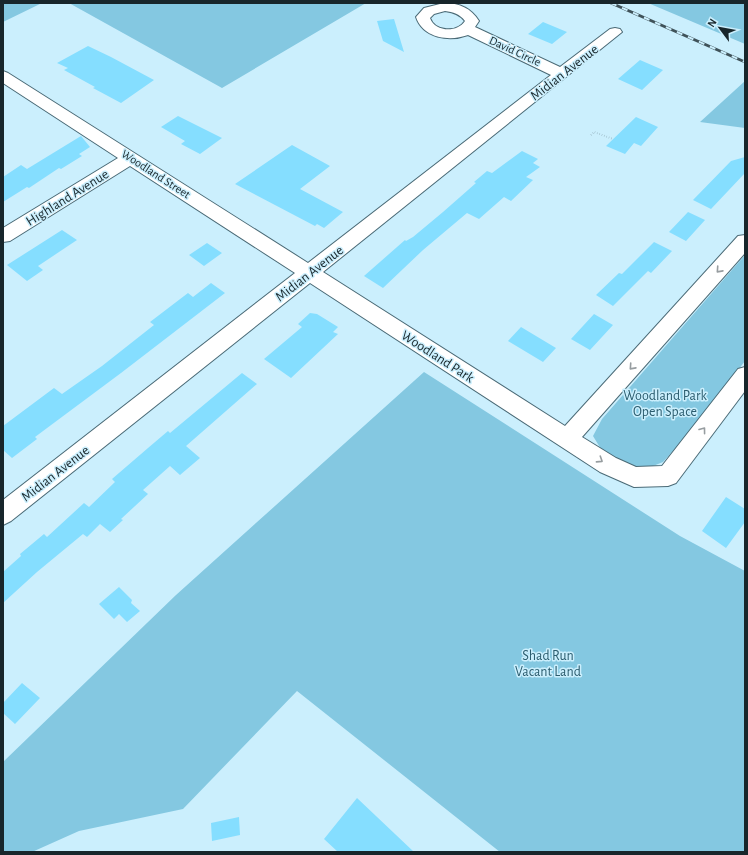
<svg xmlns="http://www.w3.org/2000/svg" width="748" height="855" font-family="'Alegreya Sans',sans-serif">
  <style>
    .green { fill: #84c8e1 }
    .building { fill: #85deff }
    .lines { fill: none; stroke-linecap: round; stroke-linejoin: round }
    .minor-casing { stroke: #4a6a76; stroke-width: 2 }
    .path { stroke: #93b1bc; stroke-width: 2; stroke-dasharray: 0.5 2; stroke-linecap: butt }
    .minor { fill: #fff; fill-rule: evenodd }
    .rail-casing { stroke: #3f5259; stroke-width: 3 }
    .rail { stroke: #cbeffd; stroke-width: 2; stroke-dasharray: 6; stroke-linecap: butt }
    .oneway { stroke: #979da0 }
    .labels { text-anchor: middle; stroke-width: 3; stroke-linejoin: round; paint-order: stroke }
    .far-street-label { font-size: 12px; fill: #18262b; stroke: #cbeffd }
    .street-label { font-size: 14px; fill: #18262b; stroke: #cbeffd }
    .park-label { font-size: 14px; fill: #2c5d6f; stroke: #cbeffd }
  </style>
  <rect width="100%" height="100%" fill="#cbeffd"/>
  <path class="green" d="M3 3H42L3 22Z
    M69 3H366L222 88Z
    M648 3H745V44Z
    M745 81V128L700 122Z
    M745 255V361L693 429 663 462 653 466 632 468 604 454 593 436 602 419Z
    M424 372 680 536 745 571V852H500L297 691 183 809 79 831 32 852H3V762L176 595Z"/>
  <path class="building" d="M394 19 404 52 383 41 377 21Z
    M543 22 567 32 552 44 528 34Z
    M88 46 111 57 154 80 121 103 93 88 95 87 64 70 68 68 57 63Z
    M640 60 663 70 642 90 618 79Z
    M178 116 222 138 200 154 181 144 185 141 161 127Z
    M636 117 658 127 641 146 634 143 625 154 606 146Z
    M81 136 90 147 79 154 82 156 61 169 59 168 29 188 27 187 3 202V177L21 165 27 169Z
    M292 145 330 166 300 189 343 212 324 228 317 224 315 226 235 184Z
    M522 151 538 159 533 163 540 167 526 177 533 180 511 201 504 197 479 219 467 213 423 250 383 288 364 276 405 240 406 241 413 237 443 212 476 183 474 182 487 171 492 173Z
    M745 157V173L711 209 693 200 731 161Z
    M688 212 705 220 686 241 669 232Z
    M62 230 77 240 38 266 43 270 27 281 7 265Z
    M654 242 672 251 651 273 648 271 613 306 596 295 619 273 622 274Z
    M207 243 222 253 204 266 189 255Z
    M211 283 225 293 121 373 35 437 37 439 12 458 3 450V426L54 388 62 394 102 366 154 325 150 322 188 293 193 297Z
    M310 313 317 314 338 327 333 332 338 334 291 378 264 359 302 327 298 324Z
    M594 314 613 325 590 350 571 339Z
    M521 327 556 348 543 362 508 341Z
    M242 373 257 384 186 446 200 458 180 475 170 466 143 490 148 494 121 519 123 520 110 532 100 524 87 537 83 534 37 572 3 603V572L21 556 20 554 44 534 47 537 84 503 89 507 115 482 112 479 148 448 168 431 170 433Z
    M726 497 745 509V522L726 548 702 531Z
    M119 587 132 600 131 603 140 611 127 622 119 614 114 619 99 604Z
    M22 683 40 698 15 724 3 713V703Z
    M357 798 414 852H338L324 839Z
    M239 817 240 835 212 841 211 823Z"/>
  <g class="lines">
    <g class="minor-casing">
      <path id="minor" d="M444 3C459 3 471 8 479 21L475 27 560 67 610 29 615 28 620 29 622 32 323 272 565 426 738 236 745 235V253L582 437 616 458 636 467 662 466 738 369 745 367V391L676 483 668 486 634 487 600 472 310 283 11 521 3 525V500L295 273 130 166 10 241 3 242V228L118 158 3 83V71L8 73 308 263 551 75 468 35C449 42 423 38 416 17L424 8ZM445 11C453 12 460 14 465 21 457 33 435 32 430 18L434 14Z"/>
    </g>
    <path class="path" d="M591 135 594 132 613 139"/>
    <use href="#minor" class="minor"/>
    <g class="rail-casing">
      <path id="rail" d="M611 3 745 62"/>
    </g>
    <use href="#rail" class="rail"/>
  </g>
  <defs><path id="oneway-chevron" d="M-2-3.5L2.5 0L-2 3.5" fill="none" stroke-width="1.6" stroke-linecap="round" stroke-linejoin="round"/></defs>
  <g class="oneway">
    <use href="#oneway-chevron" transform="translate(719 270) rotate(132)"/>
    <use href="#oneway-chevron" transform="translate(632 367) rotate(132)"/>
    <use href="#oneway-chevron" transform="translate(703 430) rotate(-53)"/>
    <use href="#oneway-chevron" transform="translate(600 460) rotate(33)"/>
  </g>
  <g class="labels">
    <g class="far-street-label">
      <text transform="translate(515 51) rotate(25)" y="4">David Circle</text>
      <text transform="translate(156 174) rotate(33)" y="4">Woodland Street</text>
    </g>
    <g class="street-label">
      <text transform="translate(564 72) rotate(-38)" y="5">Midian Avenue</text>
      <text transform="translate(67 197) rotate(-32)" y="5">Highland Avenue</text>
      <text transform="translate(309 273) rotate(-38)" y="5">Midian Avenue</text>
      <text transform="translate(438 356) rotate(33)" y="5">Woodland Park</text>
      <text transform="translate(55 473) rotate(-38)" y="5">Midian Avenue</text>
    </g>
    <g class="park-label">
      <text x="665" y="400">Woodland Park<tspan x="665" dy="16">Open Space</tspan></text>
      <text x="548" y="660">Shad Run<tspan x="548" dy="16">Vacant Land</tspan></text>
    </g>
  </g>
  <rect width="748" height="855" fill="none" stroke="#18262b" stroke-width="8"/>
  <g transform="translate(720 28) rotate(302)" stroke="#cbeffd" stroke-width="3" paint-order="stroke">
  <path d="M0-3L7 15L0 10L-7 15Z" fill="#18262b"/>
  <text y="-6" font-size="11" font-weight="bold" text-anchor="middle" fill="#18262b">N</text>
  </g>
</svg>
